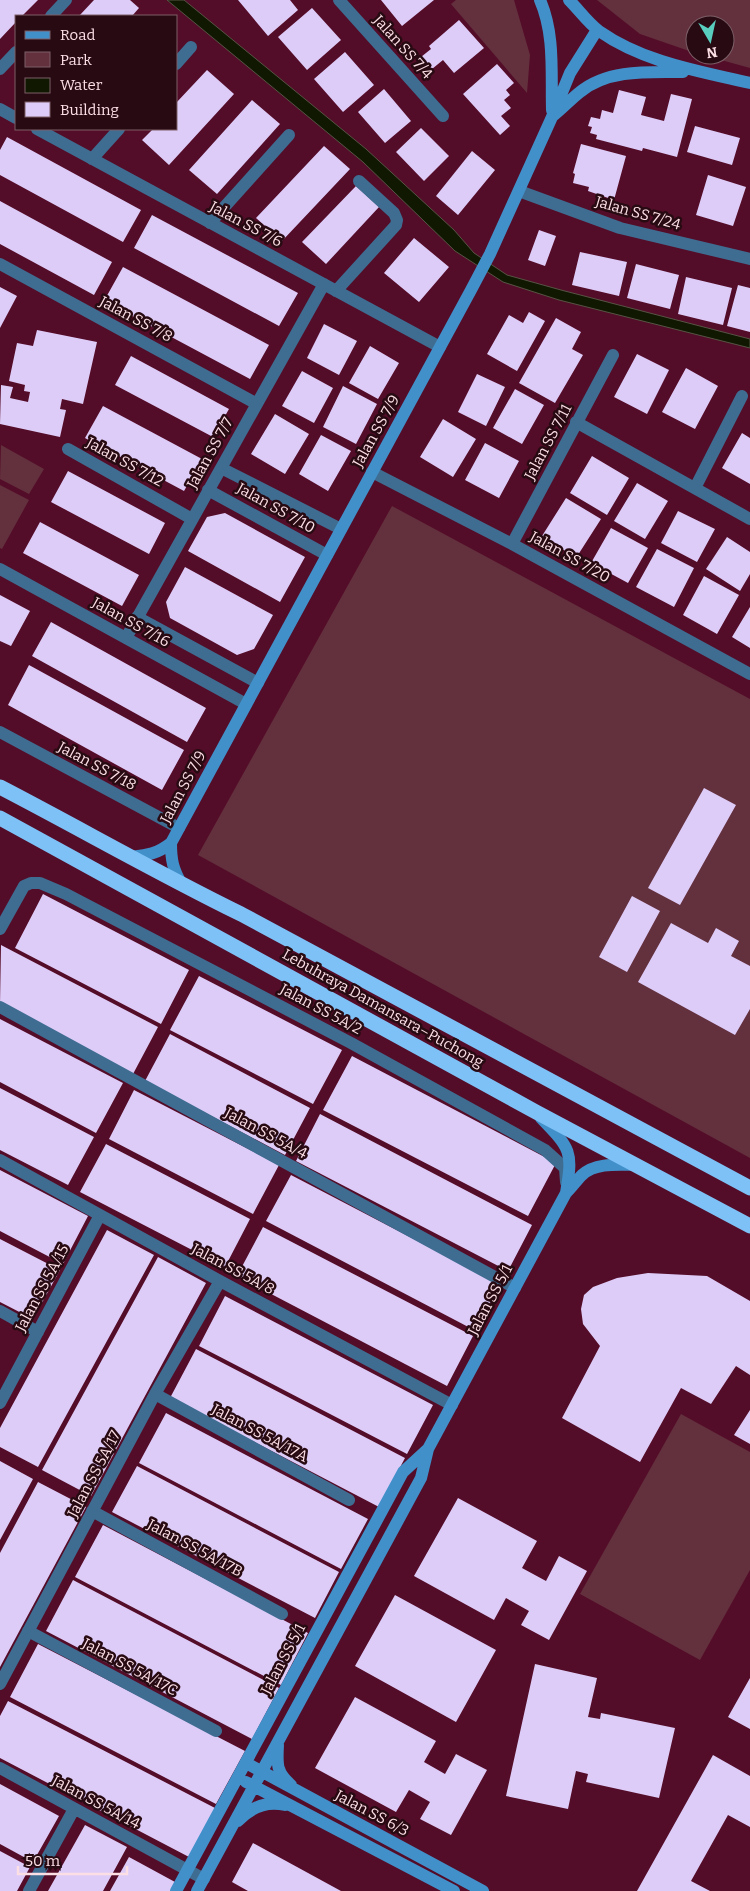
<svg xmlns="http://www.w3.org/2000/svg" width="750" height="1891" font-family="Bitter,serif">
  <style>
    .green { fill: #63303e }
    .water { fill: #111801; stroke: #575445 }
    .building { fill: #deccf8 }
    .lines { fill: none; stroke-linecap: round; stroke-linejoin: round }
    .street { stroke: #3f6d92; stroke-width: 12 }
    .secondary { stroke: #4290ca; stroke-width: 12 }
    .highway { stroke: #7ec1f7; stroke-width: 15 }
    .labels { text-anchor: middle; stroke-width: 5; stroke-linejoin: round; paint-order: stroke }
    .street-label { font-size: 15px; fill: #fbdfe5; stroke: #280a13 }
  </style>
  <rect width="100%" height="100%" fill="#540d28"/>
  <path class="green" d="M456 0H514L530 55 527 93 451 4Z
    M597 0H750V68L703 55H725V25H695V53L640 34Z
    M1 445 44 469 29 494 0 479Z
    M0 485 29 500 2 549 0 548Z
    M392 506 750 699V1158L198 855Z
    M681 1414 750 1452V1570L700 1660 580 1594Z"/>
  <path class="water" d="M167 0H184L366 149 454 230 474 253 507 275 561 290 750 339V348L559 300 503 282 455 251 363 162Z"/>
  <path class="building" d="M0 0H38L22 16H16V22L0 39Z
    M94 0H130L139 8 132 16H79Z
    M238 0H290L298 10 268 36Z
    M381 0H434L402 26Z
    M312 8 341 40 307 70 278 37Z
    M459 20 484 48 454 73 443 60 432 69 421 57 431 49 429 46Z
    M345 52 374 85 343 112 314 79Z
    M497 64 514 83 506 90 510 95 504 100 511 108 501 116 510 126 500 135 463 94Z
    M207 70 234 94 169 165 142 140 153 129H176V103Z
    M384 89 411 121 385 143 358 112Z
    M619 90 646 97 641 115 664 121 671 94 692 99 677 157 643 148 642 151 596 139 597 135 590 133 592 127 588 126 591 117 600 119 602 110 613 113Z
    M252 100 280 124 217 194 189 170Z
    M695 126 740 138 732 165 687 152Z
    M421 128 449 156 424 181 396 152Z
    M7 137 141 210 123 242 0 175V150Z
    M581 144 626 156 614 200 588 191 589 187 573 183 575 174 573 173Z
    M324 146 350 169 282 241 256 218Z
    M472 151 495 170 458 215 436 196Z
    M708 175 746 187 733 226 696 215Z
    M356 186 379 207 326 264 302 242Z
    M0 201 112 262 94 295 0 244Z
    M152 215 298 293 279 326 134 248Z
    M539 230 556 236 545 266 528 260Z
    M414 238 449 267 419 302 384 273Z
    M580 252 627 262 619 296 572 285Z
    M636 264 679 275 670 309 627 298Z
    M123 267 269 345 250 379 104 301Z
    M686 277 732 288 723 325 678 314Z
    M738 285 750 288V332L727 326Z
    M0 287 17 296 0 328Z
    M529 312 545 321 517 371 487 354 509 315 523 323Z
    M556 318 581 332 572 349 583 355 555 403 519 383Z
    M324 324 357 341 339 375 307 358Z
    M37 330 97 342 83 404 62 399 60 409 66 410 60 437 0 424 1 385 13 387 10 398 28 402 30 392 24 391 25 385 9 381 17 343 33 346Z
    M370 346 399 363 378 399 349 383Z
    M637 354 669 370 647 414 614 397Z
    M131 356 229 409 213 437 115 385Z
    M686 368 718 386 695 429 662 412Z
    M302 371 333 388 314 423 282 406Z
    M477 374 505 387 486 426 458 412Z
    M343 386 377 404 356 444 323 427Z
    M515 389 544 405 522 444 493 428Z
    M103 406 202 459 184 491 85 438Z
    M275 414 309 434 285 474 251 454Z
    M443 419 476 439 453 477 420 457Z
    M742 433 750 438V484L722 468Z
    M321 435 351 451 328 491 299 474Z
    M485 443 519 461 499 498 465 480Z
    M592 456 629 478 607 515 570 493Z
    M68 471 165 523 149 554 51 502Z
    M637 483 668 501 645 539 614 521Z
    M566 498 601 519 576 558 542 536Z
    M678 511 715 529 697 562 661 543Z
    M225 513 305 557 280 602 188 551 207 517Z
    M40 522 139 575 122 606 23 553Z
    M611 528 648 548 628 583 591 563Z
    M727 537 750 552V574L740 591 706 569Z
    M657 549 694 568 674 607 636 587Z
    M185 567 273 615 254 649 237 655 170 618 166 602Z
    M704 576 739 595 717 634 683 615Z
    M0 595 30 611 11 646 0 641Z
    M750 607V648L732 637Z
    M51 622 206 708 187 742 32 656Z
    M29 665 184 750 162 790 8 705Z
    M704 788 736 805 680 905 648 888Z
    M43 894 189 970 161 1024 15 948Z
    M632 896 660 911 627 972 599 957Z
    M671 923 708 943 716 928 739 941 731 956 750 966V1009L735 1035 638 982Z
    M1 945 158 1027 133 1074 0 1004Z
    M199 976 342 1050 313 1104 170 1030Z
    M0 1019 123 1083 96 1133 0 1082Z
    M170 1034 310 1108 285 1155 145 1081Z
    M352 1056 556 1163 528 1216 323 1110Z
    M0 1088 94 1137 68 1185 0 1150Z
    M134 1090 279 1165 253 1214 109 1139Z
    M320 1114 532 1225 508 1271 296 1161Z
    M106 1144 250 1219 225 1267 80 1192Z
    M0 1170 88 1216 63 1264 0 1231Z
    M291 1175 500 1284 476 1331 266 1221Z
    M263 1227 473 1336 447 1386 237 1276Z
    M107 1230 154 1255 38 1467 0 1447V1428Z
    M0 1239 60 1270 33 1319 0 1302Z
    M158 1257 206 1283 91 1496 42 1470Z
    M648 1273 707 1276 750 1301V1375L736 1366 711 1404 681 1388 640 1462 562 1418 600 1346 583 1324 581 1309 584 1295 593 1287 617 1278Z
    M225 1296 433 1405 407 1454 199 1346Z
    M196 1349 405 1458 379 1507 170 1398Z
    M750 1410V1444L734 1435Z
    M166 1413 368 1519 341 1569 139 1463Z
    M0 1461 33 1479 0 1540Z
    M137 1466 339 1572 315 1618 112 1512Z
    M38 1482 86 1507 0 1667V1553Z
    M458 1498 537 1541 522 1568 546 1581 559 1556 587 1571 549 1640 521 1625 529 1611 506 1598 494 1620 414 1576Z
    M103 1525 308 1633 281 1685 75 1577Z
    M73 1580 279 1688 252 1739 46 1631Z
    M395 1595 496 1650 456 1722 355 1666Z
    M38 1644 245 1751 216 1804 10 1697Z
    M535 1664 597 1678 588 1717 600 1719 601 1713 675 1728 659 1798 586 1782 588 1774 576 1771 568 1809 506 1796Z
    M750 1678V1729L728 1717Z
    M355 1697 436 1741 424 1762 445 1774 456 1754 487 1770 451 1835 420 1819 430 1802 409 1790 396 1812 315 1768Z
    M8 1701 215 1808 189 1857 0 1758V1716Z
    M713 1755 750 1776V1827L728 1815 691 1881 710 1891H637Z
    M0 1784 59 1816 33 1862 0 1844Z
    M85 1825 127 1847 103 1891H48Z
    M253 1843 341 1891H248L232 1882Z
    M0 1851 30 1867 17 1891H0Z
    M129 1857 175 1882 171 1891H110Z"/>
  <g class="lines">
    <path class="street" d="M339 0 443 116
      M51 16 66 0
      M176 64 191 47
      M0 69 16 52
      M0 109 16 118
      M37 129 440 347
      M92 159 119 129
      M519 191 620 228 750 259
      M210 223 289 135
      M0 264 257 404
      M336 291 396 225 397 220 394 213 359 181
      M576 422 750 519
      M68 449 192 519
      M221 468 341 529
      M372 472 512 544 750 674
      M695 488 742 396
      M208 490 327 555
      M512 544 613 355
      M0 569 246 704
      M137 617 258 683
      M126 638 324 284
      M0 732 179 828
      M0 929 24 886 31 883H40L66 894 351 1043 545 1150 565 1168 566 1182
      M0 1007 515 1288
      M0 1160 220 1281 452 1405
      M0 1311 38 1332
      M155 1394 349 1500
      M0 1403 100 1215
      M92 1511 282 1614
      M28 1631 216 1731
      M0 1684 155 1394 220 1281
      M0 1768 204 1879
      M29 1891 74 1809"/>
    <path class="secondary" d="M540 0C555 34 551 73 552 110
      M569 0C579 10 588 23 599 31 643 62 698 71 750 83
      M554 115C563 108 571 99 580 92 608 69 649 72 683 72
      M171 843C171 861 173 869 182 885
      M131 857C148 855 157 854 171 843L471 290 490 254 552 117 570 73 597 30
      M541 1118C571 1149 573 1151 566 1193
      M278 1745C277 1764 276 1772 291 1785
      M246 1763 483 1891
      M246 1782 454 1891
      M238 1821C251 1807 266 1801 285 1805
      M176 1891 403 1472 428 1449
      M197 1891 421 1478 428 1449 566 1193C572 1187 577 1180 582 1175 596 1162 620 1165 637 1165"/>
    <path class="highway" d="M0 787C81 829 159 874 241 914L750 1188
      M0 818 536 1112 750 1226"/>
  </g>
  <g class="labels">
    <g class="street-label">
      <text transform="translate(403 47) rotate(48)" y="5">Jalan SS 7/4</text>
      <text transform="translate(638 213) rotate(16)" y="5">Jalan SS 7/24</text>
      <text transform="translate(246 224) rotate(28)" y="5">Jalan SS 7/6</text>
      <text transform="translate(136 319) rotate(28)" y="5">Jalan SS 7/8</text>
      <text transform="translate(376 431) rotate(-61)" y="5">Jalan SS 7/9</text>
      <text transform="translate(548 442) rotate(-62)" y="5">Jalan SS 7/11</text>
      <text transform="translate(210 453) rotate(-61)" y="5">Jalan SS 7/7</text>
      <text transform="translate(125 462) rotate(29)" y="5">Jalan SS 7/12</text>
      <text transform="translate(276 508) rotate(29)" y="5">Jalan SS 7/10</text>
      <text transform="translate(570 557) rotate(29)" y="5">Jalan SS 7/20</text>
      <text transform="translate(131 622) rotate(29)" y="5">Jalan SS 7/16</text>
      <text transform="translate(97 766) rotate(28)" y="5">Jalan SS 7/18</text>
      <text transform="translate(183 787) rotate(-62)" y="5">Jalan SS 7/9</text>
      <text transform="translate(383 1008) rotate(29)" y="5">Lebuhraya Damansara–Puchong</text>
      <text transform="translate(321 1009) rotate(28)" y="5">Jalan SS 5A/2</text>
      <text transform="translate(266 1133) rotate(28)" y="5">Jalan SS 5A/4</text>
      <text transform="translate(233 1269) rotate(28)" y="5">Jalan SS 5A/8</text>
      <text transform="translate(42 1288) rotate(-62)" y="5">Jalan SS 5A/15</text>
      <text transform="translate(490 1300) rotate(-62)" y="5">Jalan SS 5/1</text>
      <text transform="translate(260 1433) rotate(28)" y="5">Jalan SS 5A/17A</text>
      <text transform="translate(94 1474) rotate(-62)" y="5">Jalan SS 5A/17</text>
      <text transform="translate(195 1548) rotate(28)" y="5">Jalan SS 5A/17B</text>
      <text transform="translate(283 1659) rotate(-62)" y="5">Jalan SS 5/1</text>
      <text transform="translate(130 1667) rotate(28)" y="5">Jalan SS 5A/17C</text>
      <text transform="translate(96 1802) rotate(28)" y="5">Jalan SS 5A/14</text>
      <text transform="translate(372 1813) rotate(28)" y="5">Jalan SS 6/3</text>
    </g>
  </g>
  <rect x="15" y="15" width="162" height="115" fill="#280a13" stroke="#7c5f67"/>
  <rect x="25" y="31" width="25" height="8" fill="#4290ca" stroke="#7c5f67"/>
  <text x="60" y="40" font-size="15" fill="#fbdfe5">Road</text>
  <rect x="25" y="52" width="25" height="15" fill="#63303e" stroke="#7c5f67"/>
  <text x="60" y="65" font-size="15" fill="#fbdfe5">Park</text>
  <rect x="25" y="78" width="25" height="15" fill="#111801" stroke="#7c5f67"/>
  <text x="60" y="90" font-size="15" fill="#fbdfe5">Water</text>
  <rect x="25" y="102" width="25" height="15" fill="#deccf8" stroke="#7c5f67"/>
  <text x="60" y="115" font-size="15" fill="#fbdfe5">Building</text>
  <g transform="translate(710 40) rotate(171)"><circle r="24" fill="#280a13" stroke="#7c5f67"/>
  <path d="M0-4L9 19L0 12L-9 19Z" fill="#59cebf"/>
  <text y="-8" font-size="14" font-weight="bold" text-anchor="middle" fill="#fbdfe5">N</text>
  </g>
  <path d="M18 1866v8h109v-8" fill="none" stroke="#fbdfe5" stroke-width="2.5"/>
  <text x="25" y="1866" font-size="15" fill="#fbdfe5" stroke="#280a13" stroke-width="4" paint-order="stroke">50 m</text>
</svg>
